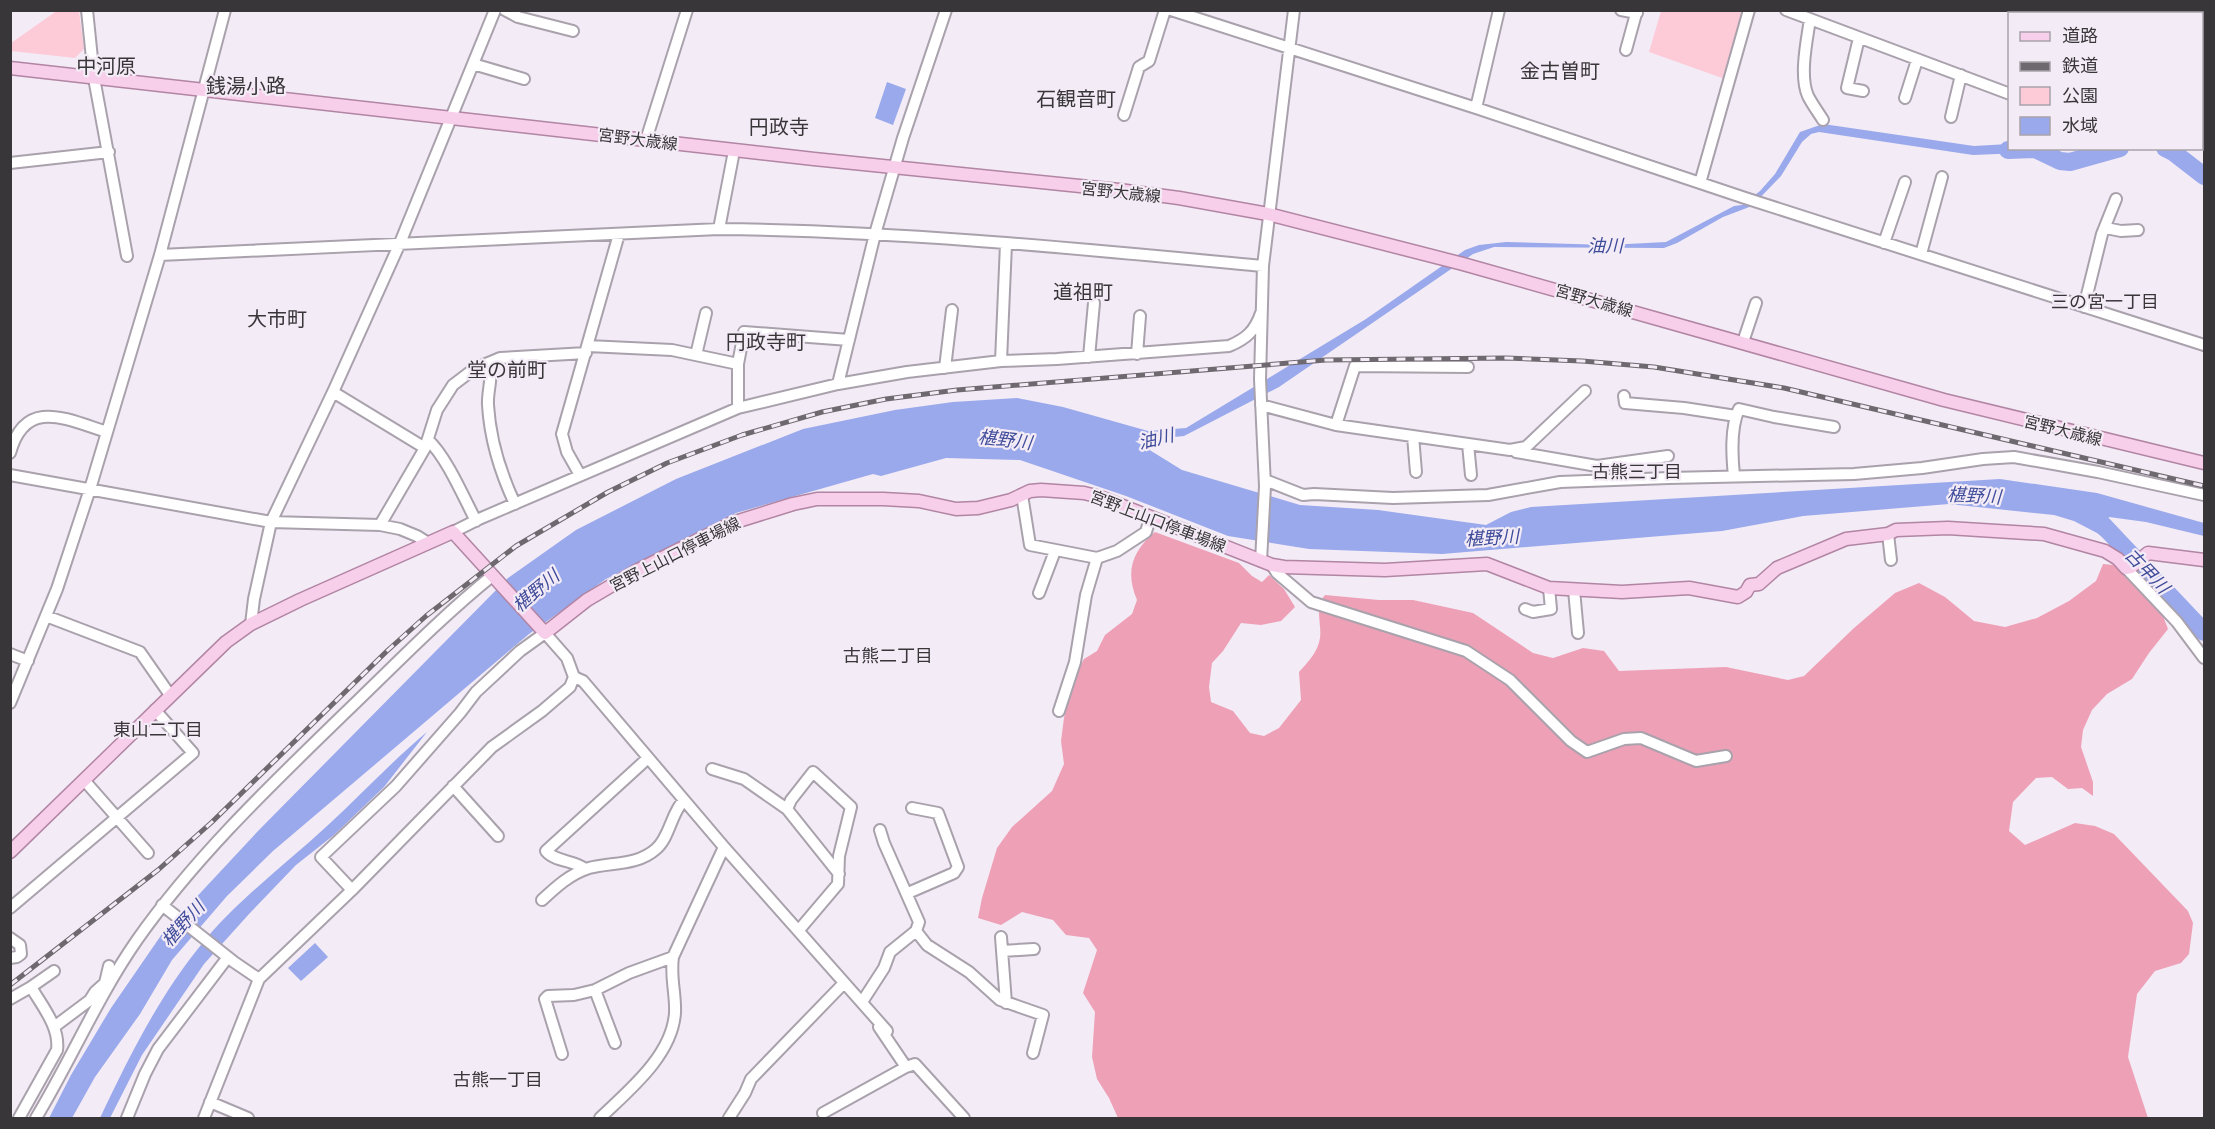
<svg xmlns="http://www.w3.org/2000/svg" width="2215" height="1129" font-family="Helvetica,'Noto Sans JP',sans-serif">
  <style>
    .green { fill: #fdcbd8 }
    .forest { fill: #eea0b6 }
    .water { fill: #99a9eb }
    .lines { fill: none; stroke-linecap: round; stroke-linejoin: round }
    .river { stroke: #99a9eb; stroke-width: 18 }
    .minor-casing { stroke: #a9a2ac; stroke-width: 14 }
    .major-casing { stroke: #b185a3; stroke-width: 15 }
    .minor { stroke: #fff; stroke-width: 10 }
    .major { stroke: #f7cfea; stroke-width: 12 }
    .rail-casing { stroke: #6e696f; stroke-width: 5 }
    .rail { stroke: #f3ebf6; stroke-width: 3; stroke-dasharray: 9; stroke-linecap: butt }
    .labels { text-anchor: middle; stroke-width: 4.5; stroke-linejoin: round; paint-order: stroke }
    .street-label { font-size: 16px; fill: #39363a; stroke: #f3ebf6 }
    .water-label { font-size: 18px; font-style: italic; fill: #3f4c9a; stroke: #f3ebf6 }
    .neighbourhood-label { font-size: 18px; fill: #39363a; stroke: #f3ebf6 }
    .quarter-label { font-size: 20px; fill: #39363a; stroke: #f3ebf6 }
  </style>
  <rect width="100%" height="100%" fill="#f3ebf6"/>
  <path class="green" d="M58 10 79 11 84 49 75 58 11 51V43Z
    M1661 11H1747L1725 79 1649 52Z"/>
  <path class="forest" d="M1155 532 1239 563 1252 576 1262 582 1269 575 1284 589 1295 607 1281 621 1261 625 1241 623 1223 651 1212 663 1209 687 1211 702 1233 711 1250 733 1264 736 1279 728 1301 700 1299 672C1308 662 1318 652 1320 638 1322 624 1314 607 1325 595L1379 600H1413L1473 613 1533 653 1553 658 1583 648 1604 651 1619 671 1726 667 1788 680 1804 676 1854 628 1895 593 1919 583 1945 597 1974 621 2005 627 2037 618 2069 601 2096 581 2103 564 2114 565 2163 616 2168 629 2149 653 2132 679 2107 694 2092 710 2083 730 2081 747 2093 782V796L2082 788 2068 789 2052 777 2036 778 2013 802 2009 831 2025 845 2075 823 2095 826 2114 834 2188 911 2193 923 2189 954 2181 963 2155 971 2137 994 2128 1057 2148 1118H1118L1109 1098 1097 1079 1092 1057 1095 1012 1083 993 1097 950 1089 938 1066 935 1053 920 1022 912 1001 925 978 918 982 898 997 848 1012 827 1052 791 1064 764 1061 741 1064 718 1073 679 1084 659 1097 651 1105 635 1132 614 1137 600C1125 572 1132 551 1155 532Z"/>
  <path class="water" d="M887 82 906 89 893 125 875 118Z
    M1823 124 1974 146 2009 144 2010 148 2031 149 2021 153 1973 155 1819 132 1811 134 1802 142 1781 176 1752 206 1723 217 1677 243 1664 248 1494 247 1473 254 1279 387 1184 436 1135 441 1182 470 1300 505 1378 510 1486 525 1511 512 1531 507 2000 479 2097 493 2204 523V536L2146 522 2109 517 2106 525 2119 539 2121 551 2097 533 2074 521 2054 515 1949 504 1803 516 1722 531 1442 554 1309 549 1228 536 1126 496 1020 460 946 458 881 476 873 474 736 513 606 579 529 634 273 851 227 896 172 960 140 1014 95 1077 72 1118H49L71 1075 111 1008 162 934 258 831 508 578 576 530 676 479 803 429 895 410 953 402 1017 398 1063 407 1148 431 1186 428 1366 319 1465 250 1479 245 1506 242 1608 245 1666 242 1734 206 1742 205 1760 191 1775 174 1800 132Z
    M427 732 384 787 334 835 296 865 249 914 204 964 142 1055 110 1118H100C128 1059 159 996 201 945 237 900 285 865 327 826 361 795 392 761 427 732Z
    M315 943 328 957 301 981 288 968Z"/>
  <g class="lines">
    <path class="river" d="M2165 148 2173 152 2204 176
      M2008 150 2035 149 2060 161 2070 162 2120 148
      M2103 525 2204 632"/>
    <g class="minor-casing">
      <path id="minor" d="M87 10 94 78 127 256
        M505 10 518 17 573 31
        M1171 10 1476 108 1745 198 2204 345
        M1621 10 1637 13
        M1786 10 2010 94
        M2084 14 2085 10
        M2184 14 2185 10
        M1810 19C1807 40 1799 76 1808 96 1812 104 1818 112 1823 120
        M2202 29 2204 30
        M1859 38 1847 88 1863 91
        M1626 50 1637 10
        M473 64 524 79
        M2202 78 2204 79
        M1905 98 1917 60
        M1476 108 1499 10
        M1124 115 1139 67 1149 61 1165 10
        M1951 117 1961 75
        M646 140 687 10
        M10 163 109 152
        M1700 183 1749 10
        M2106 228 2121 231 2138 230
        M719 229 734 151
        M1884 243 1905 182
        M1921 254 1942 177
        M160 255 719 229C901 231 1082 249 1263 266
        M2084 307 2102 234 2116 199
        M1743 342 1756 303
        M588 346 672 350 738 364V408
        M1137 354 1140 316
        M696 355 706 313
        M1089 357 1094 303
        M1001 361 1006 244
        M488 363C494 375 487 391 488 405 490 439 500 472 515 504
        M738 364 744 332 849 340
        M945 368 952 310
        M838 384 875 234 903 138 946 10
        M333 392 425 448
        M1624 396 1625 403 1684 408 1736 416
        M1261 405 1336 425 1510 450 1526 447 1585 391
        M1336 425 1355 366 1468 367
        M1413 436 1416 472
        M428 440C446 456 464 498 476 521
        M1468 444 1471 475
        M1516 452 1597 466 1668 456
        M10 453C25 397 66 419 107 432
        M10 475 271 522 380 525 400 529 417 536 428 543
        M580 475 567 452 562 434 619 234
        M1734 476C1732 456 1730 428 1739 409L1774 417 1834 427
        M1265 480 1303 495 1314 494 1393 498 1488 495 1560 482 1669 478 1854 474 1922 468 1983 459 2014 457 2098 472 2204 495
        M1022 495 1030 545 1097 558 1117 551 1146 532 1150 518
        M380 525 425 448 437 410 453 385 474 369 500 358 586 353
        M453 532 479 519 738 408 838 384 907 372 1001 361 1057 359 1229 346C1246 339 1255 331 1261 313
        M1888 534 1891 560
        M1261 561 1265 486 1260 379 1263 266 1294 10
        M1272 565 1277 573 1311 602 1466 651 1510 680 1571 741 1587 752 1624 739 1641 738 1696 761 1726 756
        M2126 568 2177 622 2204 658
        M1574 590 1578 633
        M1039 593 1055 551
        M1525 609 1533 612 1551 609 1549 588
        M46 616 140 652 170 695
        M251 624 254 599 271 522 333 392 400 243 495 10
        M10 654 28 661
        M574 677 583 681 724 847 887 1031
        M10 703 57 589 90 489 160 255 225 10
        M1059 711 1075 662 1086 595 1097 558
        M712 769 744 779 787 809
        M84 780 148 853
        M453 786 498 836
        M585 869C574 860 555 862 546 851L648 758
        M908 893 954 873 958 867 938 813 912 808
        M542 900C556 887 570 874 589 868 611 862 637 866 656 849 670 837 671 813 684 800
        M162 905 234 962 259 979
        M10 908 193 753 155 710
        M799 930 838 884 839 856 851 807 813 772 791 800 787 809 839 874
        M916 931 927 945 969 972 1000 1000 1043 1015 1033 1053
        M1001 937 1006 1003
        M10 938 20 945 21 954 17 957 10 958
        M1002 951 1034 949
        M105 983 109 966
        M31 987 54 971
        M595 990 615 1043
        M10 999 31 987C42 1006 60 1027 57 1050L19 1118
        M862 1002 884 968 890 952 916 931 919 922 884 843 880 830
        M54 1027 90 1000 95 992 105 983 108 984
        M879 1027 906 1067 915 1064 964 1118
        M562 1054 545 999 548 996 574 995 595 990 629 973 673 957
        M210 1102 248 1118
        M823 1113 906 1067
        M36 1118C71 1060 98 996 137 940 196 856 272 784 346 712 394 666 440 618 492 576
        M127 1118 145 1074 158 1049 228 957
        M204 1118 259 979 352 890 492 747 542 711 570 687 574 677 567 658 545 633 520 651 476 692 460 713 396 786 321 857 352 890
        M600 1118C628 1091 672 1056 675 1013 676 994 670 977 673 957L724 847
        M729 1118 745 1093 751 1079 844 983"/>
    </g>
    <g class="major-casing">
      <path id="major" d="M10 68 814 159 1119 190 1179 198 1268 214 1463 264 1944 400 2204 463
        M10 852 226 642 251 624 300 600 453 532 545 633 587 600 638 570 732 523 793 504 817 499H883L919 501 956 509 978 508 1011 500 1030 491 1041 490 1084 493 1100 497 1272 565 1284 567 1385 570 1487 564 1549 588 1622 592 1689 588 1738 597 1746 592 1750 585 1759 584 1777 568 1846 539 1888 534 1896 530 1948 528 2044 534 2105 551 2118 559 2126 568 2131 567 2148 553 2204 560"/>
    </g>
    <use href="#minor" class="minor"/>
    <use href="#major" class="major"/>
    <g class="rail-casing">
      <path id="rail" d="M10 985 158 870 212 822 387 651 426 616 516 546 608 492 667 463 742 435 822 412 886 399 957 390 1326 360 1506 358 1582 361 1654 367 1784 388 2204 486"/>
    </g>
    <use href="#rail" class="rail"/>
  </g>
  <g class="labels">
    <g class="street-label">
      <text transform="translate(638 139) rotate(7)" y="6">宮野大歳線</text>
      <text transform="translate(1121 192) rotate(6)" y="6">宮野大歳線</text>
      <text transform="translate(1594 300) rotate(16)" y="6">宮野大歳線</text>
      <text transform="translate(2063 430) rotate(14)" y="6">宮野大歳線</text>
      <text transform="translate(1158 521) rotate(21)" y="6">宮野上山口停車場線</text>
      <text transform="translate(675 554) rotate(-27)" y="6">宮野上山口停車場線</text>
    </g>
    <g class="water-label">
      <text x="1605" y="252">油川</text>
      <text transform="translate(1156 439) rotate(-13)" y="6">油川</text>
      <text transform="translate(1005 440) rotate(7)" y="6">椹野川</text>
      <text transform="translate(1974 496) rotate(3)" y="6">椹野川</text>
      <text transform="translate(1492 538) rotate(-3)" y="6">椹野川</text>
      <text transform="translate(2147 571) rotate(46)" y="6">古甲川</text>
      <text transform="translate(536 591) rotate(-40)" y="6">椹野川</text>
      <text transform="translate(183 924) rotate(-48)" y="6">椹野川</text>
    </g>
    <g class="neighbourhood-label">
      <text x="2105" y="308">三の宮一丁目</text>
      <text x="1637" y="478">古熊三丁目</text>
      <text x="888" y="662">古熊二丁目</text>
      <text x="158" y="736">東山二丁目</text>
      <text x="498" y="1086">古熊一丁目</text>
    </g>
    <g class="quarter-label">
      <text x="106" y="73">中河原</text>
      <text x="1560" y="78">金古曽町</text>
      <text x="246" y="93">銭湯小路</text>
      <text x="1076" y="106">石観音町</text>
      <text x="779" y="134">円政寺</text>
      <text x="1083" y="299">道祖町</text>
      <text x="277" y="326">大市町</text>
      <text x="766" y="349">円政寺町</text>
      <text x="507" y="377">堂の前町</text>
    </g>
  </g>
  <rect width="2215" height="1129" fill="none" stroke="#39363a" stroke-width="24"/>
  <rect x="2008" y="12" width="195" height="138" fill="#f3ebf6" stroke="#a9a3ab" stroke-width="1.5"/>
  <rect x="2020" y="32" width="30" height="9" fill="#f7cfea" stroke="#a9a3ab" stroke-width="1.5"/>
  <text x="2062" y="42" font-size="18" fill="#39363a">道路</text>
  <rect x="2020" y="62" width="30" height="9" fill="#6e696f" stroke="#a9a3ab" stroke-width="1.5"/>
  <text x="2062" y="72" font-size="18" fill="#39363a">鉄道</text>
  <rect x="2020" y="87" width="30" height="18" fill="#fdcbd8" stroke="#a9a3ab" stroke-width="1.5"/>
  <text x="2062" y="102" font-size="18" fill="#39363a">公園</text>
  <rect x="2020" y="117" width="30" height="18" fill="#99a9eb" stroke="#a9a3ab" stroke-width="1.5"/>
  <text x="2062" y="132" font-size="18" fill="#39363a">水域</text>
</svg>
